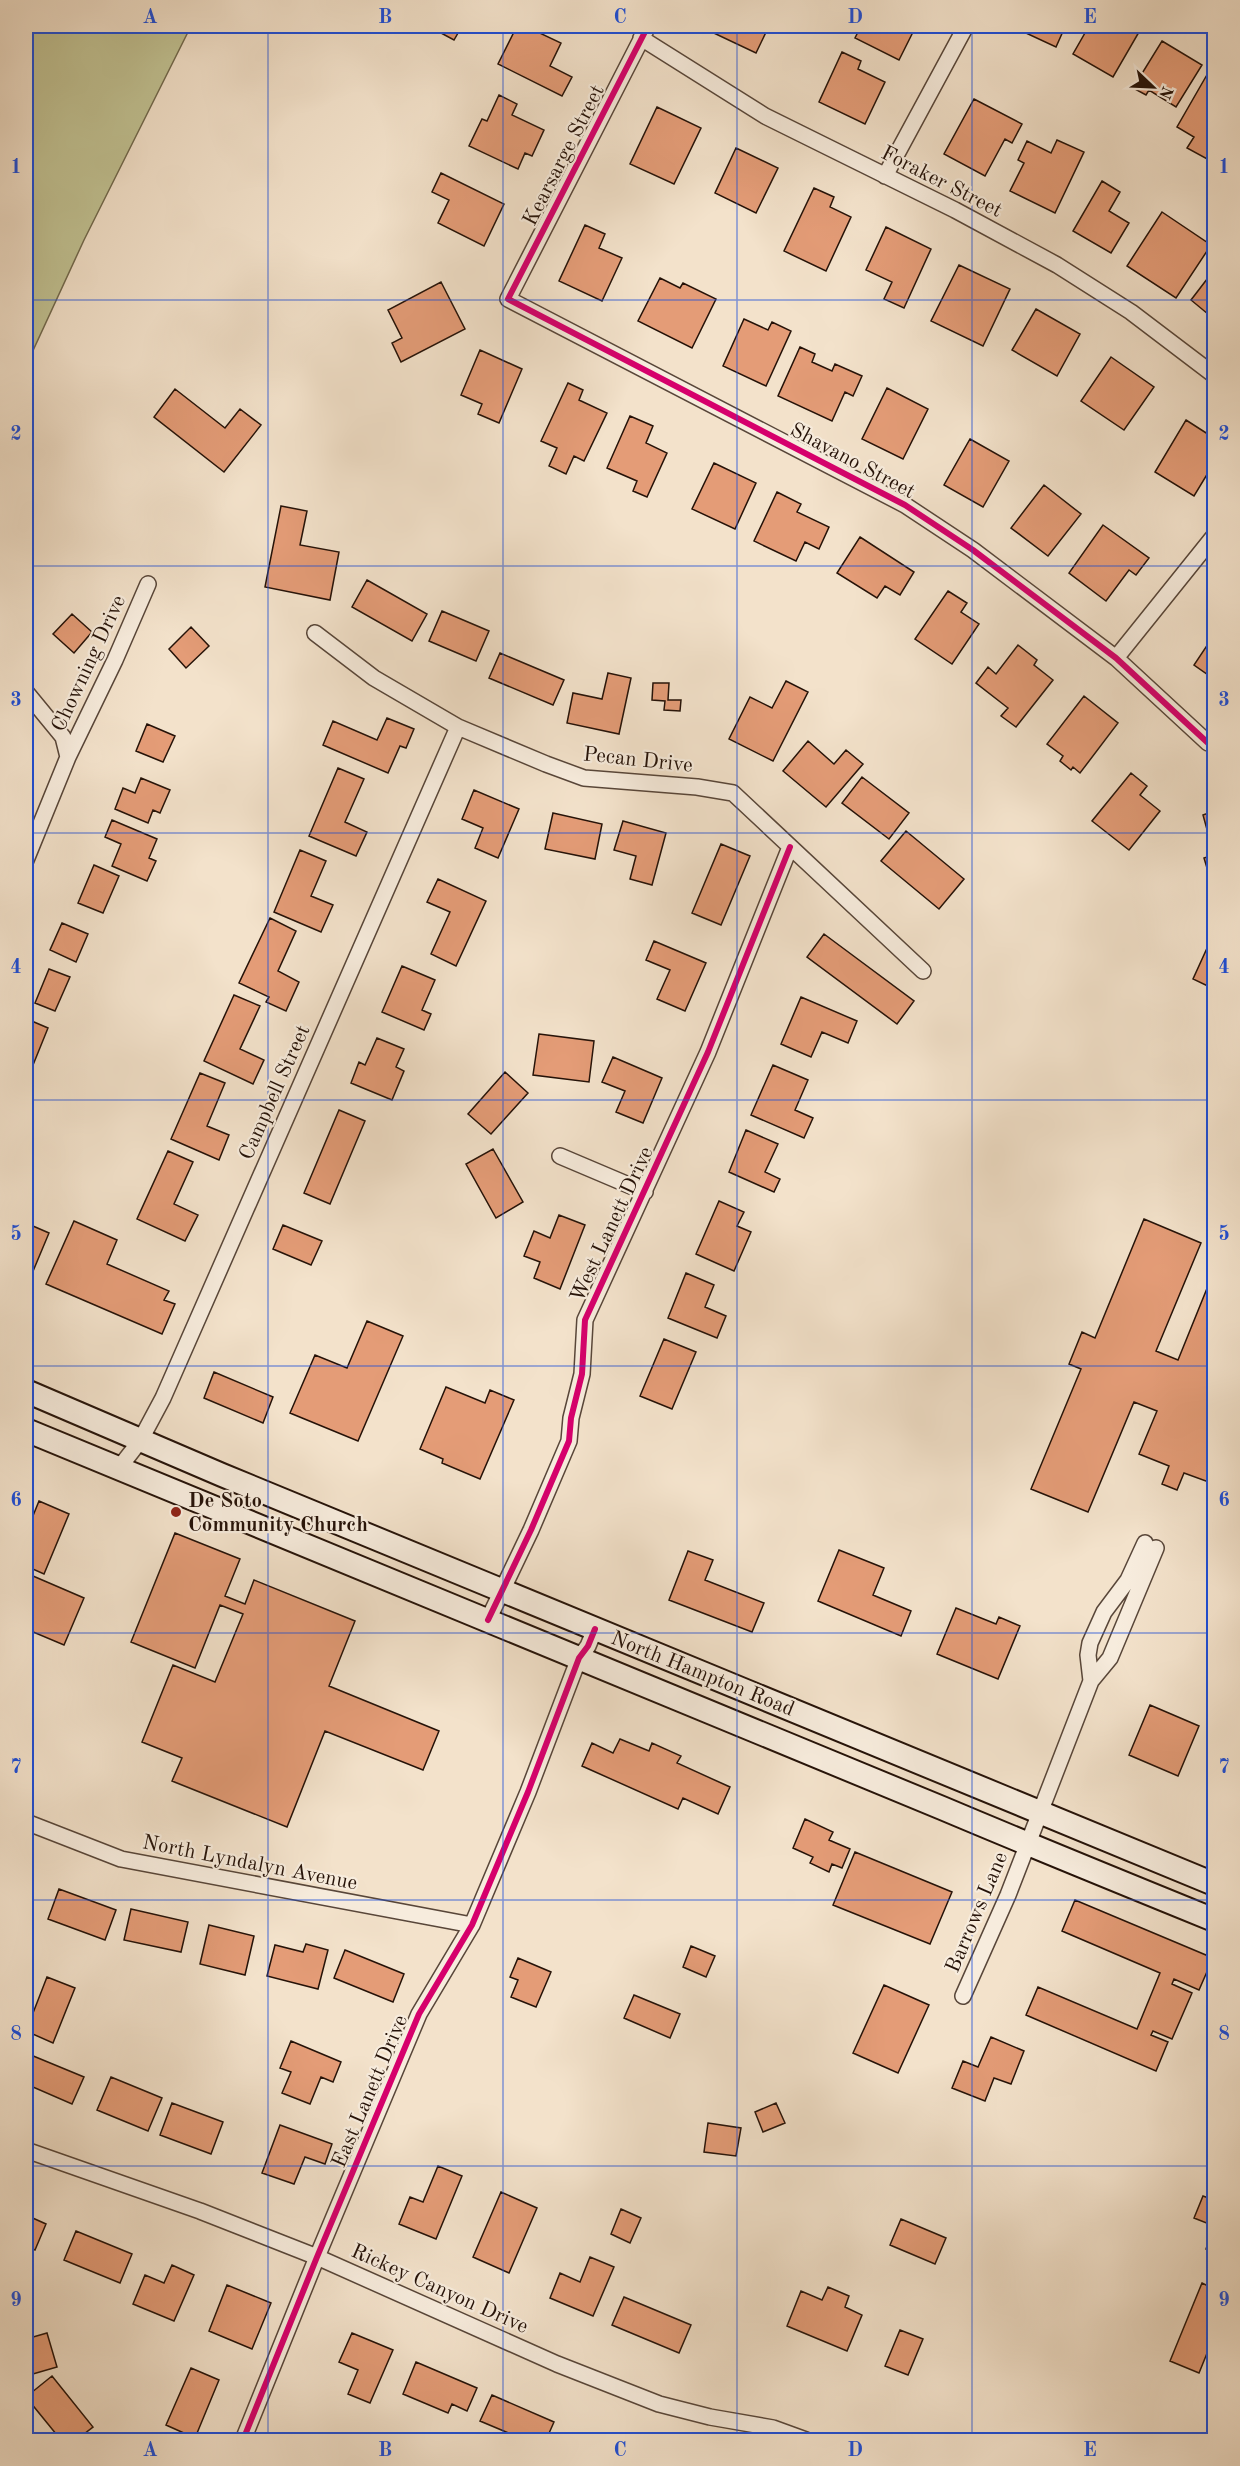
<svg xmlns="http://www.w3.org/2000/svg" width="1240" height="2466" font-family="'Old Standard TT',serif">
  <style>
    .green { fill: #c1c293; stroke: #736a4e; stroke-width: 1.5 }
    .building { fill: #e49c77; stroke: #251208; stroke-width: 1.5 }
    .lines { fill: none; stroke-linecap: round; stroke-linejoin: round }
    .street-casing { stroke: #584639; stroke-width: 18 }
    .secondary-casing { stroke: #251208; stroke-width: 26 }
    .street { stroke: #f7ecdd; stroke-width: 15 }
    .secondary { stroke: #f7ecdd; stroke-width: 22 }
    .cycleway-casing { stroke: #f7ecdd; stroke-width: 10 }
    .cycleway { stroke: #d6006c; stroke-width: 6 }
    .grid { fill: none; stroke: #1d4ed8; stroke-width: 1.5; stroke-opacity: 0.55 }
    .poi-dot { fill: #8f2418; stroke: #f7ecdd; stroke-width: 2 }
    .labels { text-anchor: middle; stroke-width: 4.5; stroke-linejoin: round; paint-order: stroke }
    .street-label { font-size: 21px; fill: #251208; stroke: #f7ecdd }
    .poi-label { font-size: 21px; font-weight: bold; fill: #251208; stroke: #f7ecdd; text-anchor: start }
    .neatline { fill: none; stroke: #1d4ed8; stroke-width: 2 }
    .grid-label { font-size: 20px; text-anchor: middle; font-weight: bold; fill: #1d4ed8 }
  </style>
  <rect width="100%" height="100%" fill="#f3e2cb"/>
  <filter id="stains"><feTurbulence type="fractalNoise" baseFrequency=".00333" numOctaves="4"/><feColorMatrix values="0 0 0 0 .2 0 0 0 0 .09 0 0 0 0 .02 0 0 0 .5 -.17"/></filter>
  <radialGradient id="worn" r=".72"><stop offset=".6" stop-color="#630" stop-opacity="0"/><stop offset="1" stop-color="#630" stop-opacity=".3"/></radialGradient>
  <path class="green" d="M26 26H191L84 240 30 357 26 336Z"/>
  <path class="building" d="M428 26H462L454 40Z
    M517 26H525L561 43 550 66 572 77 562 96 498 64Z
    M699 26H769L756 53Z
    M861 26H916L899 60 855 38Z
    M1011 26H1059L1064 29 1056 47Z
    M1089 26H1127L1139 32 1113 77 1073 54Z
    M1162 41 1202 65 1176 107 1149 90 1146 95 1133 88Z
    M842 52 861 61 858 69 885 82 865 124 819 102Z
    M1208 73 1214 77V150L1209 160 1187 148 1194 137 1177 127Z
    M499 95 517 104 512 115 544 130 532 156 525 153 518 169 469 146 482 119 487 121Z
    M974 99 1022 124 1012 143 1005 139 985 176 944 154Z
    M657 107 701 128 674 184 630 164Z
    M1057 140 1084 152 1055 213 1010 191 1024 163 1018 160 1027 141 1051 153Z
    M736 148 778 168 756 213 715 193Z
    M441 173 504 204 484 246 438 223 449 200 432 192Z
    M1102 181 1120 192 1109 211 1129 223 1111 253 1073 231Z
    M814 188 834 197 830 207 851 217 826 271 784 251Z
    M1162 212 1211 245 1176 298 1127 266Z
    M585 225 605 234 599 248 622 258 602 301 559 281Z
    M886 227 931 249 904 308 884 299 892 282 866 270Z
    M959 265 1010 289 983 346 931 321Z
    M1214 270V319L1191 300Z
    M660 278 680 288 683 283 716 299 692 348 638 321Z
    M441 282 465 329 401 362 392 343 402 338 388 310Z
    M1036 309 1080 334 1057 376 1012 350Z
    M744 319 768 330 772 322 791 331 766 386 723 366Z
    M800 347 815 354 812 362 832 371 835 364 862 376 853 396 845 392 832 421 778 396Z
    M480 350 522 369 499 423 478 414 482 404 461 395Z
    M1111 357 1154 387 1124 430 1081 401Z
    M568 383 583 390 579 400 607 413 584 461 574 456 566 474 549 466 557 448 541 441Z
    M887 388 928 409 903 459 862 439Z
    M175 389 225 428 240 409 261 425 224 472 154 417Z
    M630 416 653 426 646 443 667 453 647 497 633 491 637 481 607 468Z
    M1186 420 1214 438V463L1194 496 1155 472Z
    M970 439 1009 461 983 507 944 485Z
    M714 463 756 483 735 529 692 509Z
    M1044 485 1081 514 1048 556 1011 528Z
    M777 492 801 504 797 512 829 527 819 549 805 542 796 561 754 541Z
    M281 506 307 511 300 545 339 552 330 600 265 587Z
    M1103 525 1149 558 1136 575 1129 570 1106 601 1069 573Z
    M860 537 914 572 900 595 885 586 877 598 837 573Z
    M367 580 427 614 412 641 352 607Z
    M948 591 967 603 961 612 979 624 952 664 915 639Z
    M442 611 489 631 476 661 429 641Z
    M72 614 92 632 74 653 53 634Z
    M191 627 209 646 186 668 169 649Z
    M1214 635V679L1194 665Z
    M1018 645 1037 660 1034 665 1053 680 1016 727 1001 716 1008 708 976 683 988 667 996 674Z
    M500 653 564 680 553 705 489 678Z
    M608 673 631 678 619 734 567 723 573 693 602 699Z
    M786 681 808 692 773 761 729 739 750 697 772 708Z
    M653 683H669L668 700H681L680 711 664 710 665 701 652 700Z
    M1084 696 1118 723 1080 773 1073 767 1071 770 1060 761 1063 756 1047 744Z
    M387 718 414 729 406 748 400 746 388 773 323 745 333 721 377 740Z
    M147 724 175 736 163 762 136 751Z
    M808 741 834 764 846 750 863 764 826 807 783 771Z
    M338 768 364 779 345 822 367 832 356 856 309 836Z
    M1131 773 1147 786 1140 795 1160 811 1129 850 1092 821Z
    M862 777 909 813 889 839 842 803Z
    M141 778 170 790 160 813 153 810 148 823 115 809 123 788 135 793Z
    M474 790 519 809 498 858 475 848 483 828 462 819Z
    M1214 811V877L1210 878 1204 858 1214 855 1203 815Z
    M553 813 602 824 595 859 545 849Z
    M112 820 157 839 149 858 156 861 147 881 112 866 121 844 105 837Z
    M623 821 666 833 652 885 630 879 636 856 614 850Z
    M906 831 964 879 939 909 881 861Z
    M721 844 750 856 721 925 692 913Z
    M300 850 326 861 311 896 333 905 321 932 274 912Z
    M94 865 119 876 103 913 78 903Z
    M438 879 486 901 456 966 431 954 450 912 427 902Z
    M270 918 296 931 278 971 299 982 286 1011 266 1002 269 997 239 983Z
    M62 923 88 934 76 962 50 950Z
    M824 934 914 1001 897 1024 807 957Z
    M654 941 706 963 685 1011 657 999 670 970 646 960Z
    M1208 946 1214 949V989L1193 979Z
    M402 966 435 980 422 1010 431 1014 424 1030 382 1012Z
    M49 969 70 977 55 1011 35 1003Z
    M234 995 260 1006 240 1049 264 1060 253 1084 204 1061Z
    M801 997 857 1021 848 1043 822 1032 811 1057 781 1044Z
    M27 1019 48 1028 33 1065 26 1062Z
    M539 1034 594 1041 589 1082 533 1075Z
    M377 1038 404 1049 396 1067 404 1071 392 1100 351 1083 359 1062 365 1065Z
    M613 1057 662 1078 643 1123 616 1112 625 1091 602 1082Z
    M773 1065 808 1080 795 1110 813 1118 804 1138 751 1115Z
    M505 1072 528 1093 491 1134 468 1114Z
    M200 1073 225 1083 207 1126 229 1135 219 1160 171 1139Z
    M339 1110 365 1121 330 1204 304 1193Z
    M746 1130 778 1144 765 1172 780 1179 774 1192 729 1172Z
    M493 1149 523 1202 496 1218 466 1164Z
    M168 1151 193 1162 174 1204 198 1215 185 1241 137 1219Z
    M719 1201 744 1212 737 1226 751 1232 734 1271 696 1254Z
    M559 1215 585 1225 560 1289 534 1278 540 1262 524 1256 534 1231 550 1238Z
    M1144 1219 1201 1243 1156 1351 1178 1360 1208 1286 1214 1288V1484L1184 1473 1177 1490 1162 1484 1169 1466 1139 1454 1157 1411 1134 1402 1088 1512 1031 1489 1081 1369 1069 1364 1082 1332 1095 1338Z
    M74 1221 117 1240 107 1264 169 1291 164 1300 175 1304 162 1334 46 1284Z
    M26 1223 49 1233 26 1288Z
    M283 1225 322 1241 311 1265 273 1249Z
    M686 1273 714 1285 705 1307 726 1316 717 1338 668 1318Z
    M367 1321 403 1336 358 1441 290 1413 315 1355 347 1368Z
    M664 1339 696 1352 672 1409 640 1396Z
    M214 1372 273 1397 263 1423 204 1398Z
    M446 1387 485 1403 490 1390 514 1400 480 1479 442 1463 443 1459 420 1449Z
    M39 1501 69 1514 44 1574 26 1566V1533Z
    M175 1533 240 1559 225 1596 245 1604 254 1580 355 1621 329 1686 439 1731 423 1770 325 1731 287 1827 172 1781 182 1758 142 1742 173 1665 215 1682 243 1614 220 1605 195 1668 131 1642Z
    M839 1550 884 1568 873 1595 911 1611 901 1636 818 1601Z
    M688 1551 713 1560 705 1580 764 1603 752 1632 669 1600Z
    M26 1573 84 1598 64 1645 26 1629Z
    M956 1608 996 1624 999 1617 1020 1626 998 1679 937 1654Z
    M1150 1705 1199 1726 1178 1776 1129 1755Z
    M620 1739 649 1751 652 1743 681 1756 677 1763 730 1787 718 1814 683 1798 678 1809 582 1766 592 1743 613 1753Z
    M805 1819 833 1832 829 1840 850 1849 842 1868 832 1864 829 1872 810 1863 813 1857 793 1848Z
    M855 1852 952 1892 930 1944 833 1905Z
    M59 1889 116 1910 105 1940 48 1919Z
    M1075 1900 1213 1958 1199 1990 1174 1979 1172 1984 1192 1993 1172 2039 1153 2031 1151 2035 1168 2042 1156 2071 1026 2015 1038 1987 1137 2029 1160 1973 1062 1931Z
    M131 1909 188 1922 181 1952 124 1940Z
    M209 1925 254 1936 245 1975 200 1964Z
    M306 1944 328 1950 318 1989 267 1976 275 1945 303 1952Z
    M691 1946 715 1956 706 1977 683 1967Z
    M345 1950 404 1974 393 2002 334 1978Z
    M518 1958 551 1972 536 2007 511 1997 518 1980 510 1977Z
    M47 1977 75 1988 53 2043 26 2031Z
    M884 1985 929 2005 898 2073 853 2053Z
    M634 1995 680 2014 670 2038 624 2018Z
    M991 2037 1024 2051 1011 2084 994 2078 985 2101 952 2088 963 2061 978 2067Z
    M291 2041 341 2062 333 2082 321 2077 310 2104 282 2093 291 2072 280 2068Z
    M26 2053 84 2077 72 2104 26 2084Z
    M111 2077 162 2098 148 2131 97 2110Z
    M172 2103 223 2122 211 2154 160 2135Z
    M776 2103 785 2123 763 2132 755 2112Z
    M708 2123 741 2128 736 2156 704 2152Z
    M280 2125 332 2144 325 2164 305 2157 294 2184 262 2173Z
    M438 2166 462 2176 436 2239 399 2224 410 2197 423 2202Z
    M501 2192 537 2208 509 2273 473 2257Z
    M1203 2196 1214 2200V2226L1194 2218Z
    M621 2209 641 2218 630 2243 611 2234Z
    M26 2215 46 2224 35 2250 26 2246Z
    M901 2219 946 2238 935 2264 890 2245Z
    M1214 2226V2252L1206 2249Z
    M76 2231 132 2254 120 2283 64 2260Z
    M590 2257 614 2267 593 2316 550 2298 560 2273 580 2282Z
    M172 2265 194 2275 174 2321 133 2304 145 2275 164 2283Z
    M1202 2283 1214 2289V2336L1199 2373 1170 2361Z
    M227 2285 271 2303 252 2349 209 2331Z
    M828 2287 849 2296 845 2307 862 2315 847 2351 787 2326 801 2291 822 2300Z
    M624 2297 691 2325 679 2353 612 2325Z
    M900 2330 923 2339 908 2375 885 2366Z
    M47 2333 57 2367 26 2376V2339Z
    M352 2333 393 2350 370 2403 348 2394 358 2370 339 2362Z
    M416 2362 477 2388 467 2411 452 2404 448 2413 403 2394Z
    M191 2368 219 2380 195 2438 166 2425Z
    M52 2376 93 2427 76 2440H61L26 2397Z
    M492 2395 554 2422 546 2440H525L480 2421Z"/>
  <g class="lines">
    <g class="street-casing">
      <path id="street" d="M648 26 508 299 905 505 973 550 1116 658 1208 743
        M641 38 765 116 955 210 1057 265 1131 312 1214 375
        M885 176 966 26
        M315 633 374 678 458 727 546 764 584 778 697 787 733 793 923 971
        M1116 658 1214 536
        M26 692 63 737 68 757
        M26 860 68 757 115 660 148 584
        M560 1156 645 1192
        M119 1468 140 1441 163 1398 458 727
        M488 1620 531 1530 569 1441 571 1418 582 1374 585 1320 708 1052 790 847
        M1091 1681 1088 1655 1090 1643 1104 1612 1128 1580 1145 1543
        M26 1822 121 1859 472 1925
        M963 1996 1008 1895 1091 1681 1110 1658 1156 1548
        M26 2150 200 2211 317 2257 557 2364 659 2404 710 2417 773 2428 806 2440
        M243 2440 317 2257 419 2014 472 1925 528 1792 579 1658 588 1646 595 1629"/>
    </g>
    <g class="secondary-casing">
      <path id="secondary" d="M26 1391 222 1475 1214 1884
        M26 1430 942 1808C1032 1846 1123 1883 1214 1920"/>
    </g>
    <use href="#street" class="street"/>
    <use href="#secondary" class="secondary"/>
    <g class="cycleway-casing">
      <path id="cycleway" d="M648 26 508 299 905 505 973 550 1116 658 1208 743
        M488 1620 531 1530 569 1441 571 1418 582 1374 585 1320 708 1052 790 847
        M243 2440 317 2257 419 2014 472 1925 528 1792 579 1658 588 1646 595 1629"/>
    </g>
    <use href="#cycleway" class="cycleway"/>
  </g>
  <path class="grid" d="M268 26V2440M503 26V2440M737 26V2440M972 26V2440M26 300H1214M26 566H1214M26 833H1214M26 1100H1214M26 1366H1214M26 1633H1214M26 1900H1214M26 2166H1214"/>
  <circle class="poi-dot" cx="176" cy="1512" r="6"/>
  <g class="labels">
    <g class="street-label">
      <text transform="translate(563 155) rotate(-63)" y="7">Kearsarge Street</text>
      <text transform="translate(942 181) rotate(27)" y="7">Foraker Street</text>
      <text transform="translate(853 460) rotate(28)" y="7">Shavano Street</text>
      <text transform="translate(88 663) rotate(-65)" y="7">Chowning Drive</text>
      <text transform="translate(638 759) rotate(6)" y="7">Pecan Drive</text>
      <text transform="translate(274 1092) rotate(-66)" y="7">Campbell Street</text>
      <text transform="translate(611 1224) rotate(-65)" y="7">West Lanett Drive</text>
      <text transform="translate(703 1673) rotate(22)" y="7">North Hampton Road</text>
      <text transform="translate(250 1862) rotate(11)" y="7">North Lyndalyn Avenue</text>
      <text transform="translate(976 1912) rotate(-67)" y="7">Barrows Lane</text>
      <text transform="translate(369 2091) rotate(-67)" y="7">East Lanett Drive</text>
      <text transform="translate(440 2288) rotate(24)" y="7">Rickey Canyon Drive</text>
    </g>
    <g class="poi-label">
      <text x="188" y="1507">De Soto<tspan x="188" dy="24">Community Church</tspan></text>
    </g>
  </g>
  <rect width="1240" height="2466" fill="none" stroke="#f3e2cb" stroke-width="66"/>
  <g transform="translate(1153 87) rotate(113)" stroke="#f7ecdd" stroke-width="4.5" paint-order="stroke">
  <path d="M0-4.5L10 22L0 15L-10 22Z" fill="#251208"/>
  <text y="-9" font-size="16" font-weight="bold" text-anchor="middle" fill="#251208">N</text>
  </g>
  <rect x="33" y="33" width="1174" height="2400" class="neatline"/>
  <g class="grid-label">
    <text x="150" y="23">A</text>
    <text x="385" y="23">B</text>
    <text x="620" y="23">C</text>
    <text x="855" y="23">D</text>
    <text x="1090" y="23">E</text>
    <text x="16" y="173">1</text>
    <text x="1224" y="173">1</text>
    <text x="16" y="440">2</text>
    <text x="1224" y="440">2</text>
    <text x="16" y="706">3</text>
    <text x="1224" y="706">3</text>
    <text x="16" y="973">4</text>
    <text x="1224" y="973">4</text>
    <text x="16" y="1240">5</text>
    <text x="1224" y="1240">5</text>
    <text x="16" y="1506">6</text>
    <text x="1224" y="1506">6</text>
    <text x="16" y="1773">7</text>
    <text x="1224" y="1773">7</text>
    <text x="16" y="2040">8</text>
    <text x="1224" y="2040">8</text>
    <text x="16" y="2306">9</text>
    <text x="1224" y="2306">9</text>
    <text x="150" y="2456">A</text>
    <text x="385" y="2456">B</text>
    <text x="620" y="2456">C</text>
    <text x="855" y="2456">D</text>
    <text x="1090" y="2456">E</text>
  </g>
  <rect width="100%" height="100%" filter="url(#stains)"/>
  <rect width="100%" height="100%" fill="url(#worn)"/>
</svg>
